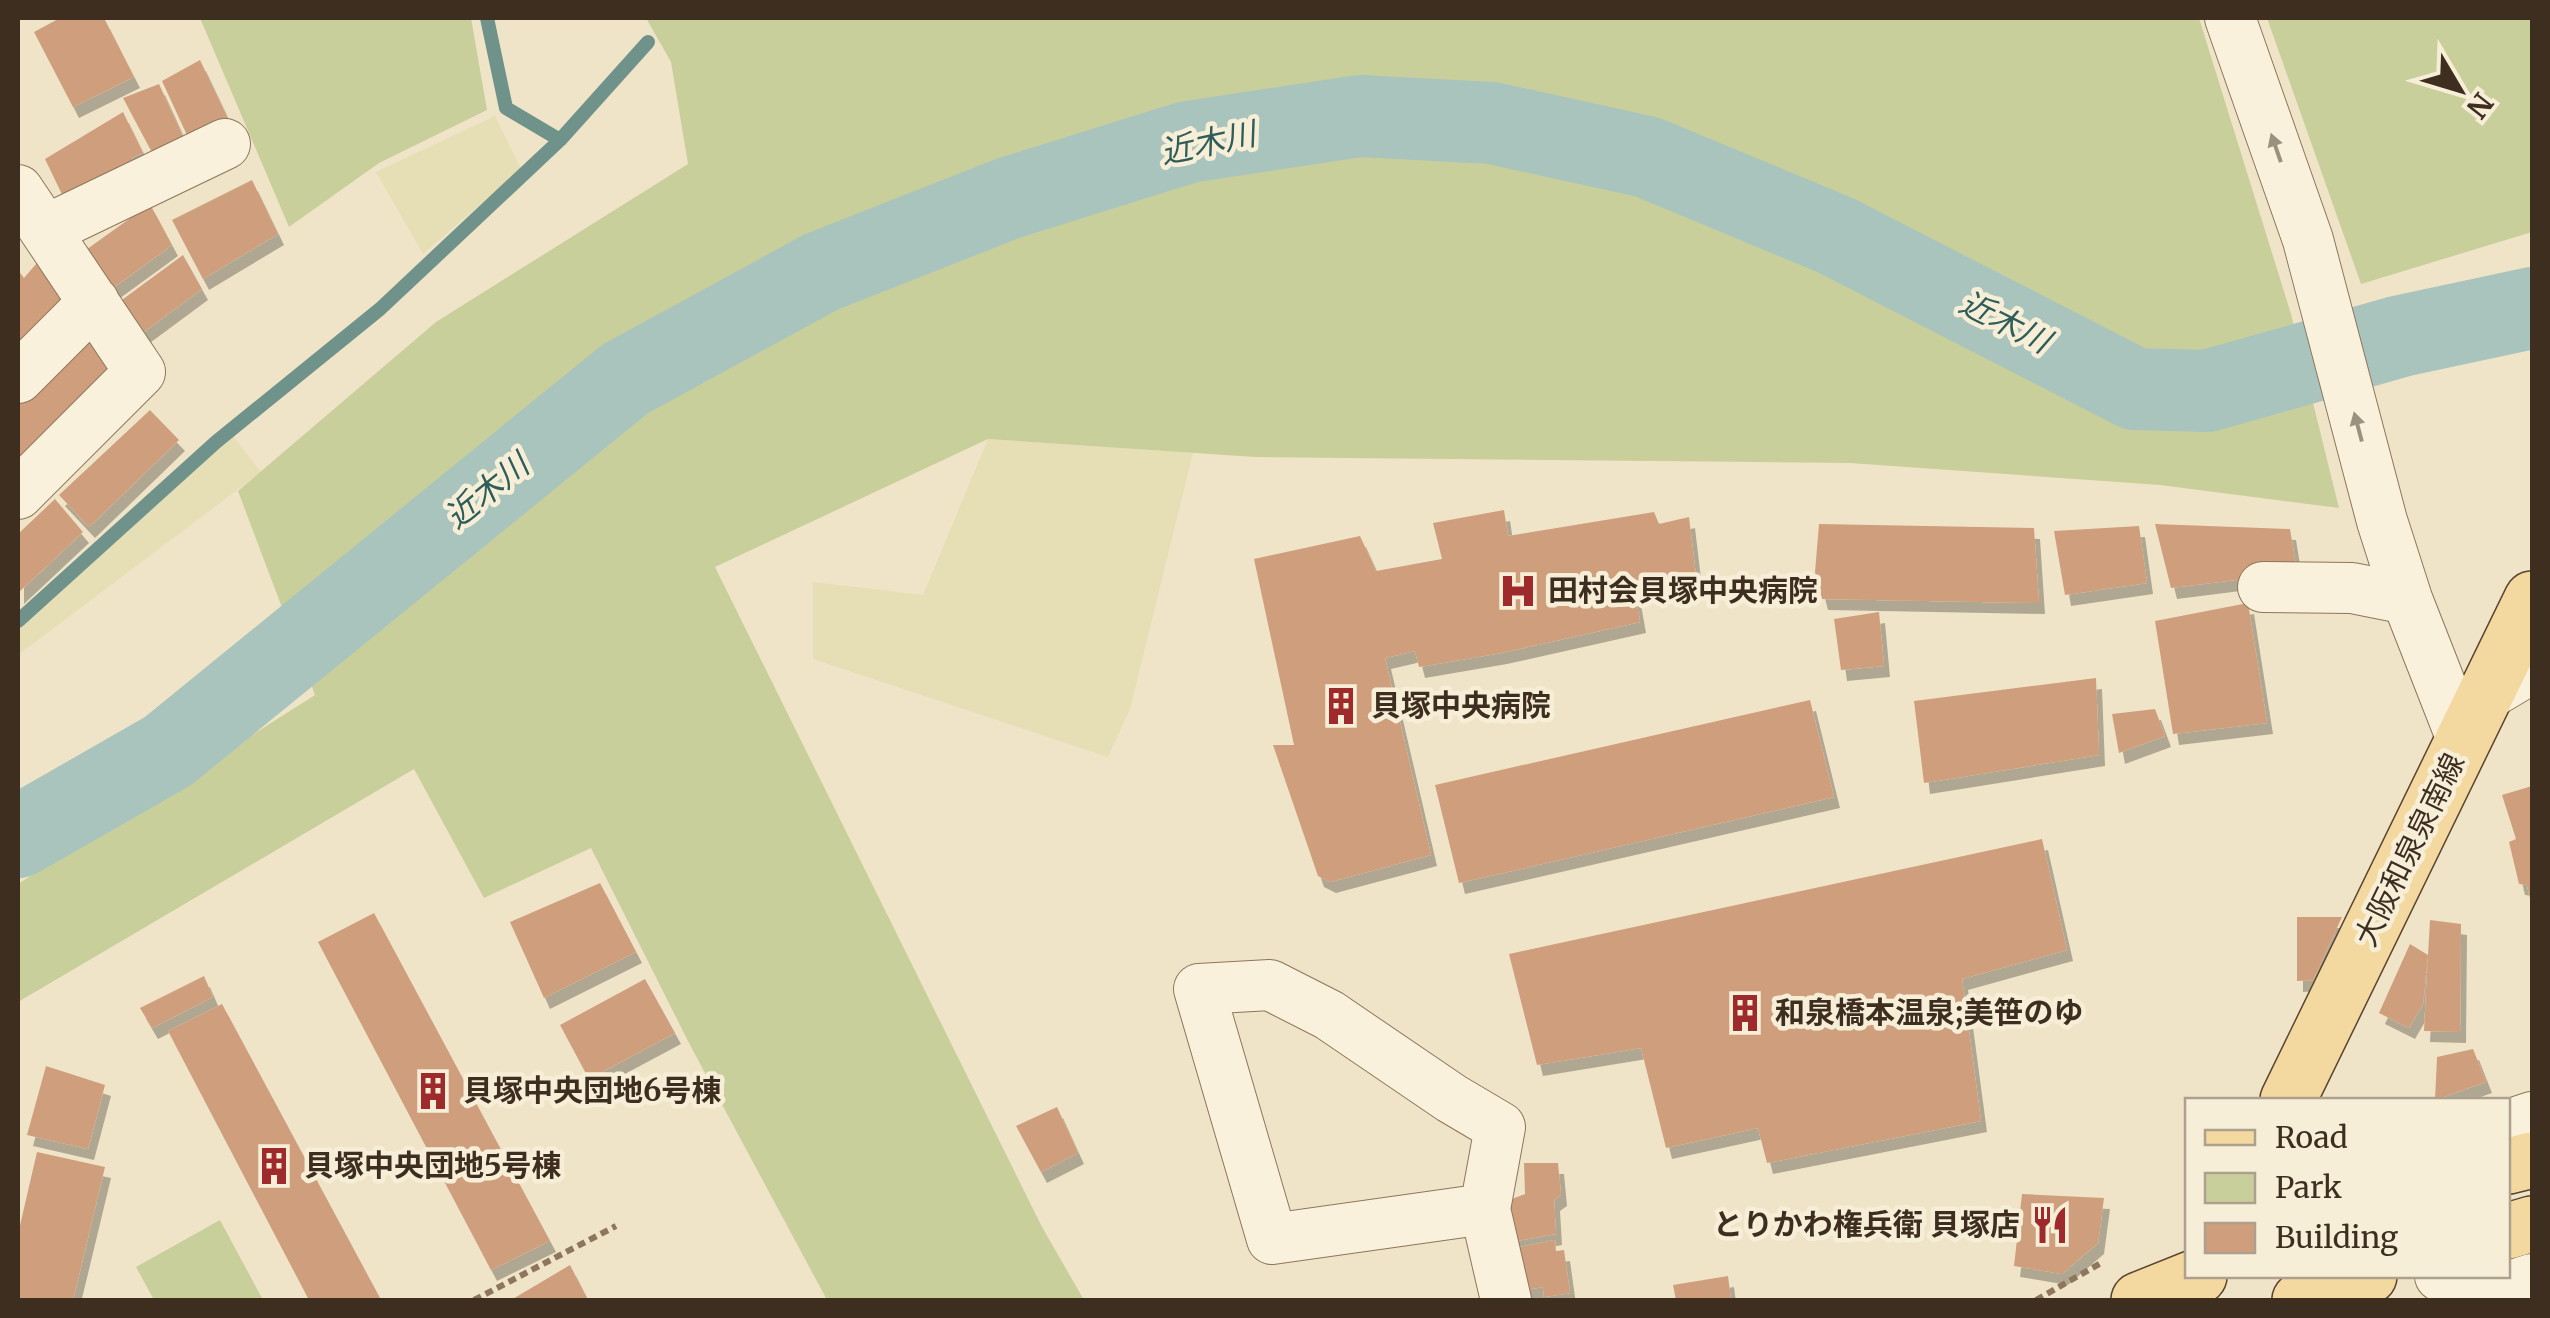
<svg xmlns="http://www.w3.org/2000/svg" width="2550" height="1318" font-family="Merriweather,'Noto Sans JP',serif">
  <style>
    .farmland { fill: #e6deb5 }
    .green { fill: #c9cf9b }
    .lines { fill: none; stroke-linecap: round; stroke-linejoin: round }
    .stream { stroke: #6f938a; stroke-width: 14 }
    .river { stroke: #a9c4bc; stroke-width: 82 }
    .building { fill: #cf9f7d; filter: url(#shadow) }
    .minor-casing { stroke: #8d765c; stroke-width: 52 }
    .major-casing { stroke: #5b4430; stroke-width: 58 }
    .path { stroke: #8d765c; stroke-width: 6; stroke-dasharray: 8 5; stroke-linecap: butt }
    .minor { stroke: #faf1dc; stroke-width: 50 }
    .major { stroke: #f3d9a0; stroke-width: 55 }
    .oneway { fill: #9c907e }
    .labels { text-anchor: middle; stroke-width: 9; stroke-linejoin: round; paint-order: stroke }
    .poi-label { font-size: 30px; font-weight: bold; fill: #3d2e20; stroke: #f7eed8; text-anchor: start }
    .street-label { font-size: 30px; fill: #3d2e20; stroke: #f7eed8 }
    .water-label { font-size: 32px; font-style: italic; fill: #2f5d5a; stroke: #f7eed8 }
  </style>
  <defs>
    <filter id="shadow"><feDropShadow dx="6" dy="11" stdDeviation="0" flood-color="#0004"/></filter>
  </defs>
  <rect width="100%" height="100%" fill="#f0e4c8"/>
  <path class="farmland" d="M495 116 521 169 423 254 376 172Z
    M231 434 261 472 18 655V625Z
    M988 439 1193 453 1130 709 1108 757 813 659V582L923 595Z"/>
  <path class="green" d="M200 18H471L487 110 379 163 289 227Z
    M646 18H2199L2291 314 2339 508 2160 485 1850 463 1255 457 988 439 715 567 1042 1227 1084 1300H827L689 1043 591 848 484 898 414 769 18 1002V884L315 695 238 491 436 322 688 164 671 62Z
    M2267 18H2532V232L2361 284Z
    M220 1220 263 1300H154L136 1267Z"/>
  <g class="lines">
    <path class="stream" d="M487 18 506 108 560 140
      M18 621 216 442 380 309 560 140 648 42"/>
    <path class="river" d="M18 837 168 751 625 379 821 272 1009 198 1188 142 1360 116 1492 123 1647 157 1835 235 2135 389 2207 391 2401 336 2532 308"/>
  </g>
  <path class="building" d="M60 18H104L134 77 73 107 34 32Z
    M200 60 230 123 191 144 162 81Z
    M159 84 186 143 155 158 123 98Z
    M123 112 143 153 132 158 138 174 69 209 45 159Z
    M252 180 278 234 203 279 172 220Z
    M150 204 172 245 106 293 83 252Z
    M183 255 202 289 133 340 115 305Z
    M42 257 71 294 18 348V270L24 278Z
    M89 340 120 375 28 466 18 453V384Z
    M150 410 179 440 89 527 59 495Z
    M55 499 83 532 18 593V534Z
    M1504 510 1508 536 1654 512 1659 524 1689 517 1697 585 1635 594 1640 622 1501 653 1419 667 1415 651 1385 658 1431 855 1330 882 1318 876 1273 745H1294L1254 559 1360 536 1376 571 1442 559 1433 523Z
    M1819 524 2034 528 2039 603 1822 599 1815 572Z
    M2155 524 2290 529 2297 572 2171 588Z
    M2139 526 2147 583 2065 595 2054 531Z
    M2248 603 2267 723 2173 734 2155 621Z
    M1879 612 1884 666 1841 670 1834 619Z
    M2096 678 2099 755 1924 783 1914 701Z
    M1810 700 1834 797 1459 883 1435 785Z
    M2155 709 2165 736 2119 753 2112 714Z
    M2532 786V903H2531L2527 885 2519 884 2509 842 2516 839 2502 795Z
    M2042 839 2067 950 1962 979 1981 1121 1767 1163 1758 1128 1666 1148 1641 1048 1537 1065 1509 954Z
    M600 883 636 952 544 998 510 922Z
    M374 913 550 1241 491 1270 318 942Z
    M2297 917H2342L2313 980 2297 981Z
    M2430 920 2461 924 2460 1032 2424 1031 2428 955 2423 1004 2409 1028 2379 1013 2410 944 2428 955Z
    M204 976 213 997 152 1028 140 1008Z
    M645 979 675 1033 589 1079 560 1025Z
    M222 1004 381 1300H309L168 1031Z
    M2473 1049 2486 1082 2435 1100 2437 1057Z
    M46 1066 105 1085 88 1149 27 1135Z
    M1057 1107 1078 1153 1041 1172 1016 1126Z
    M37 1152 105 1167 73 1300H18V1234Z
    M1524 1163H1558L1561 1195 1554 1200 1556 1234 1511 1242 1504 1202 1525 1194Z
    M2022 1194 2104 1198 2098 1243 2062 1274 2014 1266Z
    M1555 1240 1556 1251 1564 1250 1570 1293 1544 1297 1543 1287 1519 1291 1515 1248Z
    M570 1265 588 1300H511Z
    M1728 1276 1731 1300H1676L1673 1285Z"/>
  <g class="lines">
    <g class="minor-casing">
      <path id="minor" d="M2230 18 2308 240 2382 521 2407 599 2463 742
        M18 190 140 372 18 494
        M46 230 225 144
        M18 378 94 302
        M2263 587 2352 588 2407 599
        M2485 696 2532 668
        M2508 1125 2532 1117
        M1485 1209 1272 1239 1199 989 1270 985 1329 1015 1451 1098 1500 1127 1485 1209 1506 1300
        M2440 1276 2473 1297 2532 1279"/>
    </g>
    <g class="major-casing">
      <path id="major" d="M2288 1100 2532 599
        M2508 1166 2532 1160
        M2508 1231 2532 1224
        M2139 1300 2199 1276
        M2300 1300 2369 1276"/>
    </g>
    <path class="path" d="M474 1300 616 1226
      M2036 1300 2101 1263"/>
    <use href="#minor" class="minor"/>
    <use href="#major" class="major"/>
  </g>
  <defs><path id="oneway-solid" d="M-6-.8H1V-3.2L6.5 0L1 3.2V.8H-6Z" transform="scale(2.5)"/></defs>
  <g class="oneway">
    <use href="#oneway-solid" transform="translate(2276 148) rotate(-109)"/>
    <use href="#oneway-solid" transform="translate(2358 427) rotate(-105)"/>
  </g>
  <defs>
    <g id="hospital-bare" transform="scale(3)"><path d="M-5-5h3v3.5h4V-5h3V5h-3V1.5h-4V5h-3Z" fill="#9e2a2b" stroke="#f7eed8" stroke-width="2.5" paint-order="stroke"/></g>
    <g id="building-bare" transform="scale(3)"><path d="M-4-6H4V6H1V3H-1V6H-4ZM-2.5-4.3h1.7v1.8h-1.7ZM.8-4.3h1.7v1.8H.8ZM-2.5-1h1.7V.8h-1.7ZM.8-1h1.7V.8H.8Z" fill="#9e2a2b" stroke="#f7eed8" stroke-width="2.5" paint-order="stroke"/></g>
    <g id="restaurant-bare" transform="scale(3)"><path d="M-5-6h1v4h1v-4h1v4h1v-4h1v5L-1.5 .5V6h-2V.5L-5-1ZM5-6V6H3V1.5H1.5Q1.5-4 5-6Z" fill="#9e2a2b" stroke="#f7eed8" stroke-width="2.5" paint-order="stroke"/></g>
  </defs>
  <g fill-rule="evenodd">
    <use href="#hospital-bare" x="1518" y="591"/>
    <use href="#building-bare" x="1341" y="706"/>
    <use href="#building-bare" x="1745" y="1013"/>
    <use href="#building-bare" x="433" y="1091"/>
    <use href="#building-bare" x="274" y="1166"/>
    <use href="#restaurant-bare" x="2050" y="1225"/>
  </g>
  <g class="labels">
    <g class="poi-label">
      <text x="1548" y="601">田村会貝塚中央病院</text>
      <text x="1371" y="716">貝塚中央病院</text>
      <text x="1775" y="1023">和泉橋本温泉;美笹のゆ</text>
      <text x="463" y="1101">貝塚中央団地6号棟</text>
      <text x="304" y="1176">貝塚中央団地5号棟</text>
      <text x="2020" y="1235" text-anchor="end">とりかわ権兵衛 貝塚店</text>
    </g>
    <g class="street-label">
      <text transform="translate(2410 850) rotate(-64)" y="10">大阪和泉泉南線</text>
    </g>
    <g class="water-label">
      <text transform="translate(1208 143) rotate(-12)" y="11">近木川</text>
      <text transform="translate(2005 322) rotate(27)" y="11">近木川</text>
      <text transform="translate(487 491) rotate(-39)" y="11">近木川</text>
    </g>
  </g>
  <rect width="2550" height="1318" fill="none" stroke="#3d2e20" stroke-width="40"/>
  <rect x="2185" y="1098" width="325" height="180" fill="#f7eed8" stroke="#ada18e" stroke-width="2.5"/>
  <rect x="2205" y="1130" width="50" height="15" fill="#f3d9a0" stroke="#ada18e" stroke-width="2.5"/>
  <text x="2275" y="1148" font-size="30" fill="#3d2e20">Road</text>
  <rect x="2205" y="1173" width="50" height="30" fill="#c9cf9b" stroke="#ada18e" stroke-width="2.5"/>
  <text x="2275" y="1198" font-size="30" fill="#3d2e20">Park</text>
  <rect x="2205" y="1223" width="50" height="30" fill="#cf9f7d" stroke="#ada18e" stroke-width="2.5"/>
  <text x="2275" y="1248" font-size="30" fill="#3d2e20">Building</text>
  <g transform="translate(2460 90) rotate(128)" stroke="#f7eed8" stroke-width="8" paint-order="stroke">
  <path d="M0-8L18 38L0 25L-18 38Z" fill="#3d2e20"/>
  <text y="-15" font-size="28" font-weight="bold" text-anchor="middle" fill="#3d2e20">N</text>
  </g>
</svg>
